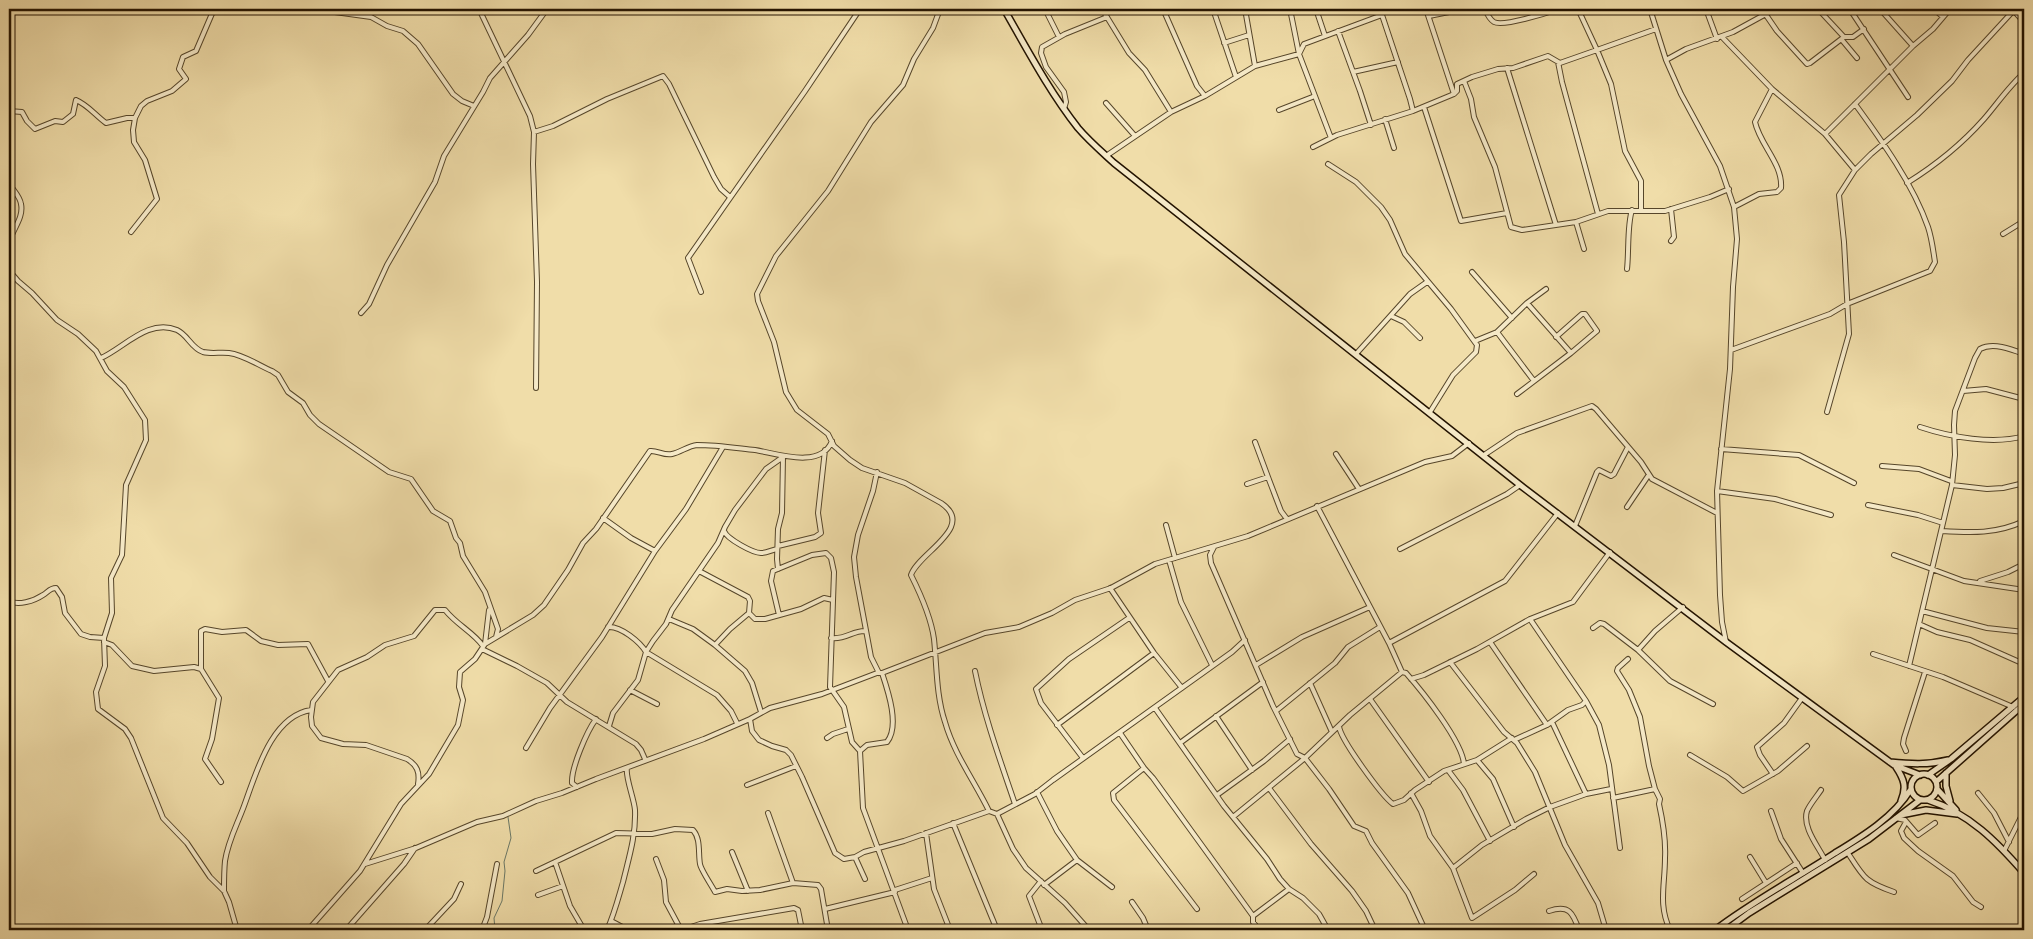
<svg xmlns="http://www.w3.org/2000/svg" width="2033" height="939" font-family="Vollkorn,serif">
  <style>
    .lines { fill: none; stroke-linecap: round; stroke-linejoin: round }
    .stream { stroke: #6a7867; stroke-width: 1 }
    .street-casing { stroke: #56462a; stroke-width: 6 }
    .secondary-casing { stroke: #231300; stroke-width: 8 }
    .street { stroke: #f5e9c7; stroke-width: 4 }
    .secondary { stroke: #f5e9c7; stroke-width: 5 }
  </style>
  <rect width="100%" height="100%" fill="#f0dda9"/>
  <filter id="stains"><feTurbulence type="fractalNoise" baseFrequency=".004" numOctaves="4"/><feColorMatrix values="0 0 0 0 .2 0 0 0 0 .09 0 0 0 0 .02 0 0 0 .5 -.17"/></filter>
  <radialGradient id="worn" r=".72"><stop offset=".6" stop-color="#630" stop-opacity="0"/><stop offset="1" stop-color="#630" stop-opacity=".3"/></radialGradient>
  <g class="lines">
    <path class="stream" d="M495 930 494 918 502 901 505 871 504 862 511 838 508 817"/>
    <g class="street-casing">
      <path id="street" d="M313 9 371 17 387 26 403 31 418 44 453 94 462 101 474 106
        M479 9 530 116 534 132 533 164 537 282 536 388
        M597 9H606
        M940 9 933 28 914 59 903 85 871 122 828 191 776 256 757 294 758 301 774 342 786 392 797 410 828 434 834 446 850 460 862 468 905 483 941 503C977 527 918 553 911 575 921 595 931 617 934 639 937 667 936 695 945 722 954 754 975 782 989 811
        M1045 9 1059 37
        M1102 9 1129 53 1145 70 1171 112
        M1163 9 1197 86 1205 96
        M1213 9 1236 77
        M1290 9 1299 54 1331 138
        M1316 9 1325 36
        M1380 9 1410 99 1413 111
        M1426 9 1454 94
        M1485 9C1487 14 1489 19 1494 22 1503 27 1547 13 1558 9
        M1530 9 1533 16
        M1578 9 1597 50 1656 29
        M1650 9 1666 60 1681 94 1720 166 1734 207 1737 239 1733 287 1730 369 1717 491 1720 595 1722 622 1726 642
        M1706 9 1717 39
        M1818 9 1844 37H1853L1864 29
        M1848 9 1851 11 1857 9
        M1880 9 1913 46
        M1934 9 1943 17
        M2012 9 2024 22
        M1851 11 1908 97
        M1766 15 1777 31 1807 64 1810 63 1844 37
        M1429 16 1464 9
        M1338 31 1360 91 1371 125
        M1722 37 1772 89 1825 134 1913 46 1933 29 1950 9
        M1842 40 1857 58
        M1224 43 1249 35
        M1666 60 1686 49 1733 32 1775 9
        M1558 62 1562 82 1598 214
        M1255 66 1299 54 1304 44 1382 15
        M1507 68 1556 225
        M1353 72 1398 62
        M1464 81 1471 99 1474 117 1495 167 1511 227 1522 230 1576 222
        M1106 103 1135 136
        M1424 107 1461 221 1507 213
        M1064 109 1066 102 1064 92 1046 67 1041 53 1042 47 1065 34 1107 17
        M1279 110 1315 96
        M9 111 22 112 27 121 35 129 55 121 63 122 73 114 76 100C88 105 95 115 106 123L127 118H135
        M1385 119 1394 148
        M534 132 553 126 607 99 663 76 669 84 714 177 721 189 730 197
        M1825 134 1855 170
        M1313 147 1337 135 1413 111 1454 94 1457 91V84L1472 77 1498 69 1513 68 1548 56 1560 63 1597 50 1611 84 1625 151 1641 181V210
        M1106 156 1171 112 1205 96 1255 66 1245 9
        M1328 164 1356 182 1381 207 1390 220 1405 254 1451 309 1477 345 1476 352 1453 375 1430 412
        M9 183C12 189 20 196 21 204 24 218 12 230 9 243
        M1907 183C1936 165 1961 145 1984 119 1997 104 2009 86 2024 73
        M1734 207 1759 194 1777 192 1781 188C1783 164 1760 145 1755 122L1772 89
        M1671 209 1674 237 1671 241
        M131 232 157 199 145 160 134 142 133 130 135 118 141 106 147 101 172 91 186 79 179 69 183 57 196 51 214 9
        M2003 234 2024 221
        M1584 249 1576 222 1608 211H1665L1710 197 1729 189
        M9 263 12 274 18 281 32 293 57 320 78 334 96 351 107 371 124 387 145 420 146 440 126 485 122 555 111 578 112 613 104 638 105 666 96 692 98 709 125 729 131 738 163 818 187 843 210 877 224 891 229 902 237 930
        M1627 269C1629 252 1627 225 1632 210
        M1472 272 1512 318
        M701 292 688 258 805 91 860 9
        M1527 303 1571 353
        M361 313 369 304 387 265 435 182 444 156 483 92 490 78 528 35 547 9
        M1391 316 1404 322 1420 338
        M1497 332 1534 381
        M1475 341 1497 332 1527 303 1546 289
        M1731 350 1830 314 1847 304 1930 271 1935 262C1933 250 1932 239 1928 227 1913 184 1882 141 1855 104
        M1356 354 1410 294 1427 282
        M101 358C124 348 148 318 177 330 188 335 191 348 203 352 211 354 221 352 229 353 244 355 258 365 272 371L278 375 288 392 303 403 310 415 319 424 389 472 411 479 433 511 450 521 456 538 460 543 463 556 485 592 498 629 496 637
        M1963 391 1986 389 2024 399
        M1517 394 1571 353 1597 331 1585 314H1582L1556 337
        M1827 412 1849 334 1844 242 1839 195 1855 170 1871 154 1917 115 1952 81 1968 60 2015 9
        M1920 427C1950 437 1994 445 2024 436
        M1255 442 1268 477
        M1721 449 1799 455 1854 483
        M1336 454 1359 489
        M1484 455 1517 433 1592 406 1596 409 1641 462 1652 479 1717 513
        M1882 466 1919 469 1951 481
        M877 472 873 491 858 535 854 557 856 577 871 657 879 673
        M1247 484 1268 477 1281 511 1287 519
        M1952 485 1987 489 2003 488 2024 483
        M1717 491 1775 499 1831 515
        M1868 505 1918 515 1943 523
        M1317 506 1389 643 1402 672 1406 673C1422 691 1462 741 1464 764
        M1627 507 1648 476
        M603 518 631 538 655 551
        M2023 522 2024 507
        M1166 525 1175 558
        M1575 526 1597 472 1599 470 1611 476 1614 474 1628 447
        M724 531C727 539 753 553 761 553 767 553 772 550 777 549
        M1942 531C1971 533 1997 534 2024 521
        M778 546 815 537 821 533 818 513 825 450
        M1214 547 1210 555 1211 563 1273 706 1297 754 1305 758 1329 789 1354 826 1366 831 1372 843 1408 893 1425 930
        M1400 549 1507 494 1520 485
        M1894 555 1964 581 2024 590
        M1169 560 1181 602 1212 665
        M699 571 748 597 750 601 749 613 755 619H765L801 609 824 598 833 600
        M1980 581 2008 572 2024 564
        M1110 588 1154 653 1182 688
        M9 601C18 606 34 601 43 595 48 592 50 588 56 588L62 597 65 613 81 634 90 637 104 638
        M1922 611 1987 628 2024 632
        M779 615 771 581 773 571 812 555 826 553 831 558 834 572 830 687 844 707 852 742 860 751 863 808 908 930
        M669 619 693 629 715 645 745 671 752 683 761 712
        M1530 619 1586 701 1599 725 1609 765 1620 848
        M1919 624 1937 632 1970 640 2024 664
        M608 627C621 626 640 642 646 652L717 695 731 711 737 723
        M1593 628 1600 623 1604 624 1638 650 1670 681 1713 704
        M831 638C846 640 853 630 866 631
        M104 642 112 645 132 666 154 671 194 667 201 669
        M1490 642 1547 725
        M1389 643 1505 581 1558 513
        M485 644 489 610
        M715 645 730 629 749 613
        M482 649 517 666 547 683 567 702 636 744 641 750 645 759
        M1638 650 1655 631 1683 607
        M1873 654 1943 677 2013 707
        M1628 659 1618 668 1617 671 1629 690 1640 717 1649 766 1655 789 1660 799 1659 804C1663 822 1666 840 1665 858 1665 885 1658 905 1670 930
        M1450 662 1504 732 1517 743 1535 772 1565 845 1598 903 1606 930
        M1256 665 1302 637 1370 607
        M1909 666 1952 485 1955 455 1954 425 1955 411 1975 358 1980 349C1993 342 2011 349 2024 354
        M975 671C984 716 1000 760 1015 804
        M1411 679 1424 675 1477 649 1530 619 1573 602 1610 552
        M1310 683 1332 732
        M630 690 657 704
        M1370 699 1429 782
        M1155 708 1224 806 1267 859 1280 879 1289 889 1303 898 1319 914 1328 930
        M1276 711 1335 663 1348 647 1380 627
        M1216 716 1252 770
        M750 719 752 731 759 740 772 746 786 750 791 755 802 777 835 853 844 859 855 857 864 852 904 841 989 811 997 814 1013 849 1026 868 1065 903 1089 930
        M1552 722 1586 794
        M1057 725 1154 653
        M609 726 613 713 638 680 646 652 653 641 666 624 672 610 718 543 725 527 735 510 766 469 783 457 782 513 778 529 777 559 778 569
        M1339 726C1340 739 1382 796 1393 804L1404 800 1415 790 1444 771 1477 760 1512 738
        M1120 733 1144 768 1153 778 1253 916
        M827 738 833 734 848 729
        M1514 740 1547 725 1568 710 1582 705 1586 701
        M1180 743 1263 682
        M526 748 550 708 602 637 655 551 686 509 723 447
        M860 751 867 745 887 742C900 726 888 691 882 673
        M1906 751 1903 744 1904 738 1925 672
        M1690 755 1727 777 1743 791 1778 771 1807 746
        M1083 758 1041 703 1036 689 1069 659 1129 618
        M1477 760 1493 779 1514 827
        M1144 768 1113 793 1114 800 1197 909
        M1448 770 1463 790 1490 841
        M1773 774 1760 755 1757 747 1784 723 1802 698
        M221 782 205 759 212 739 219 698 201 669V631L205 629 222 632 246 630 261 641 278 645 308 644 328 681
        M418 784C420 772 417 765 407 759L366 745 343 744 321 738 312 726 311 717 313 702 338 670 367 657 385 645 414 636 435 610H445C457 625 473 632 483 646
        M747 785 796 766
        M577 787 572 783C571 768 587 731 596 719
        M1269 788 1311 844 1352 891 1366 911 1375 930
        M1821 790C1817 796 1810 804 1807 811 1802 827 1818 846 1825 860
        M1037 792 1057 831 1077 860 1044 885
        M1411 793 1421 811 1430 836 1453 868 1472 918 1515 890 1534 874
        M1978 793 1994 813 2009 842
        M1217 795 1264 761 1290 739
        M1613 798 1655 789
        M1771 811 1781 839 1803 873
        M768 813 793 883
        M997 814 1035 794 1053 780 1232 652 1245 640
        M1233 817 1305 758 1350 715 1402 672
        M1896 818 1905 820 1918 835 1935 823
        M1906 822 1901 831 1904 838 1918 851 1953 876 1973 902 1981 907
        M953 823 997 930
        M926 833 934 889 950 930
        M2004 851 2024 811
        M732 852 748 891
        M1848 853C1864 878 1865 882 1894 892
        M855 857 865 879
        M1750 857 1766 883
        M656 859 664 880 666 902 681 930
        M1077 860 1112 887
        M555 862 570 906 584 930
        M365 864 416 848 477 822 503 816 536 801 562 793 596 779 704 739 750 719 770 708 822 694 877 673H882L985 633 1019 627 1052 613 1075 600 1111 588 1155 564 1248 536 1425 462 1452 456 1469 443
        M1453 868 1482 845 1526 819 1550 807 1586 794 1611 789
        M536 871 616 833 652 834 675 829 693 830C701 839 698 853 700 864 701 870 712 886 715 892L727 889 742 891 760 890 793 883 818 885 821 889 828 930
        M1041 881 1029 896 1042 930
        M895 890 932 878
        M224 891C224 881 224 871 225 861 228 841 237 825 244 806 256 774 271 716 311 710
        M538 895 563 886
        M1742 899 1797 863
        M1132 902 1143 918 1148 930
        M825 909 895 892
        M1549 911C1569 904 1573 913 1579 930
        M611 921 628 930
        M14 930 16 928
        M308 930 360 871 401 804 429 774 458 725 463 700 459 687 460 672 475 659 485 644 533 615 544 605 568 570 583 543 596 529 650 451C657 450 664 456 672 454 681 452 688 446 697 445 716 445 736 448 755 450 775 453 821 470 832 441
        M346 930 404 864 415 848
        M425 930 454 899 461 884
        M482 930 487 917 497 864
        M607 930C614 915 618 899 623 882 629 857 636 836 635 810 634 798 625 777 627 768
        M682 930 700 924 794 908 798 910 802 930
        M1259 930 1253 922V916L1289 889"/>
    </g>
    <g class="secondary-casing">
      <path id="secondary" d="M1004 9C1027 49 1049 91 1078 128 1089 141 1102 152 1114 163L1520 485 1726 642 1894 765 1920 775
        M1890 762C1911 764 1928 765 1948 760
        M1896 767C1904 779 1907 787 1901 801
        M1946 773V786L1950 801
        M1911 787a13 13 0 1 1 26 0a13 13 0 1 1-26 0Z
        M1928 775 1951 759 2024 697
        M1936 782 2024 704
        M1937 789 1956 810
        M1928 800C1969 813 1997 842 2024 873
        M1901 815 1926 810 1957 814
        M1715 930C1753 901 1795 879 1835 853 1863 836 1894 817 1911 789
        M1726 930 1749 913 1869 839 1920 800"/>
    </g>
    <use href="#street" class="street"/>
    <use href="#secondary" class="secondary"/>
  </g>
  <rect width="2033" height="939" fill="none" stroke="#f0dda9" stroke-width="30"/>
  <rect x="10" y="10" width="2013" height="919" fill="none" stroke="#231300" stroke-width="2.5"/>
  <rect x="15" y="15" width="2003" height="909" fill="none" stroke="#231300"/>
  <rect width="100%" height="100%" filter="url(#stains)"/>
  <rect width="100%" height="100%" fill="url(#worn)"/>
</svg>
